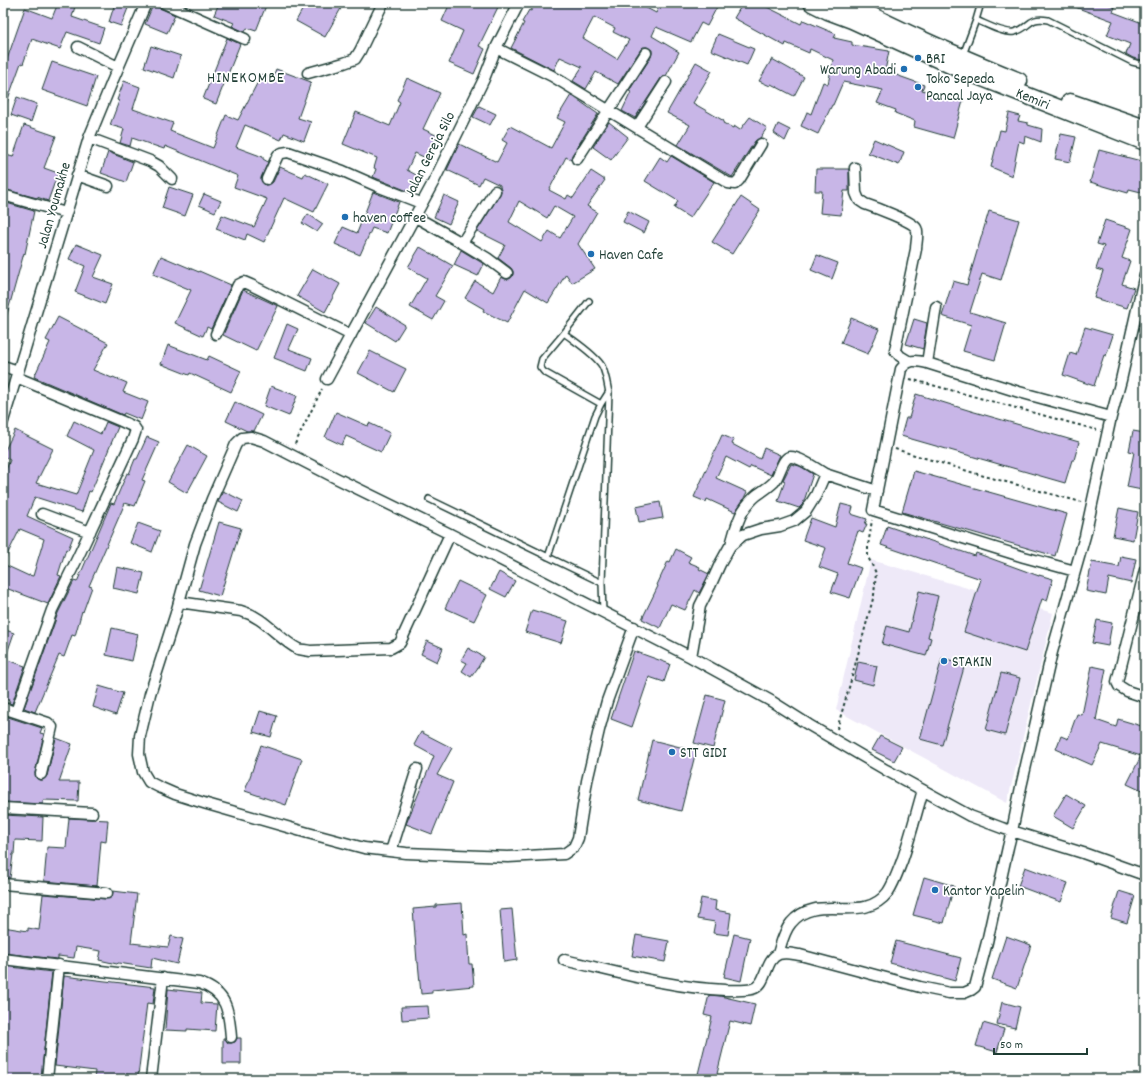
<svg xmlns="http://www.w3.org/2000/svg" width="1148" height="1082" font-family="Dekko,sans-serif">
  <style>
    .built { fill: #eee9f8 }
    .building { fill: #c8b6e7; stroke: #1f3d34; fill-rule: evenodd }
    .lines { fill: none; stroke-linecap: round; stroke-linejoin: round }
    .service-casing { stroke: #1f3d34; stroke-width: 8 }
    .minor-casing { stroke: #1f3d34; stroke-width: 13 }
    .trunk-casing { stroke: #1f3d34; stroke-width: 19 }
    .path { stroke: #1f3d34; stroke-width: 2; stroke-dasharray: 3 3; stroke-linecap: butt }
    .service { stroke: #fff; stroke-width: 5 }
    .minor { stroke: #fff; stroke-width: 10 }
    .trunk { stroke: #fff; stroke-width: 16 }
    .poi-dot { fill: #1f6fb2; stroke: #fff; stroke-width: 1.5 }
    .labels { text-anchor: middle; stroke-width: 3.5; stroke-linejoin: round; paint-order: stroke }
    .poi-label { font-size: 15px; fill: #1f3d34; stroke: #fff; text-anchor: start }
    .street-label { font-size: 15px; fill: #1f3d34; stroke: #fff }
    .neighbourhood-label { font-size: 16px; letter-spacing: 1px; fill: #1f3d34; stroke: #fff }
  </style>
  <rect width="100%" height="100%" fill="#fff"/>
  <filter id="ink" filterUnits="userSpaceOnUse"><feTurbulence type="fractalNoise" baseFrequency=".025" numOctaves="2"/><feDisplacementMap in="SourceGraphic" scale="8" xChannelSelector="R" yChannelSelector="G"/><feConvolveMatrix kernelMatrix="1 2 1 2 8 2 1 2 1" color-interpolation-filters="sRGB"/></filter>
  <g filter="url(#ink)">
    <path class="built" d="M871 560 1053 613 1007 803 836 710Z"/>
    <path class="building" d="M58 3H76L72 17 104 28 99 43 67 32 60 49 32 39 23 64 21 63 4 110H3V64L5 65 25 8 52 18Z
      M115 3H130L121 26 109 22Z
      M219 3H267L256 31 247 28 245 32 232 26 234 23 214 15Z
      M306 3H344L325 37 296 21Z
      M450 3H500L479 46 485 49 474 74 449 63 463 31 442 21Z
      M535 3H637L656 13 661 3H719L707 26 701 23 691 42 656 27 652 36 679 52 666 76H663L661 78 635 118 622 111 631 92 629 91 651 57 652 53V50L647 47H643L641 49 618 84 596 72 586 89 573 81 582 67 560 57 554 70 511 48 524 23 522 22 529 10 531 11ZM594 17 615 28 613 32 629 40 617 59 583 38Z
      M743 3H766L765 6 801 24 803 20 836 34 834 38 852 42V45L889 51 885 71 924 85 922 90 963 101 953 138 914 127 915 121 895 113 896 110 877 103 883 90 843 82 833 105H832L818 134 801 126 807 112 811 114 823 82 828 84 833 60 810 49 809 53 786 43 785 46 734 18Z
      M1067 3H1104L1115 7 1113 12 1145 24V51L1142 60 1133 58 1126 54 1130 44 1107 35 1113 21 1067 4Z
      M153 5 175 15 167 33 145 24Z
      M718 34 754 49 747 65 711 50Z
      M227 38 240 44 216 104 203 99Z
      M151 46 181 56 174 78 144 67Z
      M772 59 804 77 794 96 771 84 770 86 759 81Z
      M52 62 96 77 87 106 42 90Z
      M696 62 712 71 693 103 724 121 723 123 733 128 734 126 740 130 750 117 767 128 760 138 755 141 732 177 678 145 690 125 667 113Z
      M276 69 311 82 298 118 311 122 304 141 284 133 281 140 245 125 236 147 263 157V159L268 162 261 179 262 182 265 185 270 184 273 182 280 167 303 177 305 173 328 184 314 212 284 198 264 242 247 234 245 240 216 229 222 215 254 227 267 199 234 187 238 176 165 146 164 149 132 138 130 146 120 143 124 129 110 125 119 101 117 100 124 81 140 87 133 109 173 123 170 131 213 148 226 115 238 120 262 74 272 79Z
      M407 78 440 93 423 129 438 136 428 159 415 153 407 170 418 176 410 192 373 177 376 169 374 168 377 158 343 144 356 112 390 126 400 102 397 100Z
      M571 95 598 114 572 155 571 160 566 157 549 190 566 199 568 195 573 198 591 171 605 180 587 206 597 212 578 244 595 269 572 283 566 274 548 303 525 289 507 323 483 311 484 309 465 298 475 281 493 292 501 277 506 279H509L512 277 513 274V271L511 268 498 258 505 245 477 231 500 194 501 191 500 187V185L483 177 479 185 447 170 459 144 497 162 507 143 502 140 510 126 551 148 565 122 557 118ZM519 201 547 218 554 206 573 217 560 238 549 231 542 242 509 222Z
      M17 97 37 104 31 122 11 115Z
      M479 106 496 114 490 125 473 117Z
      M1009 113 1020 116 1018 121 1028 123V125L1042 129 1041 142 1025 136 1024 143 1019 141 1012 176 991 167 1000 130 1005 131Z
      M609 122 628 137 611 160 593 147Z
      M778 124 790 130 785 141 774 133Z
      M24 125 56 136 44 168 58 173 48 201 37 197V198L3 189V164L6 155 13 157Z
      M1061 134 1076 137 1070 162 1055 159Z
      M874 139 904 152 899 165 868 153Z
      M1099 150 1145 162V193L1129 189 1128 193 1090 182Z
      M108 152 133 162 126 182 101 173Z
      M671 156 714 182 690 218 674 208 678 201 645 181 660 157 667 162Z
      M816 169H849V191H844L841 215 820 213 822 191H815Z
      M169 187 193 195 185 216 162 208Z
      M373 192 399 202 387 233 372 228 360 255 335 244 343 227 357 233Z
      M204 194 221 201 215 212 199 205Z
      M444 195 459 202 449 224 434 217Z
      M741 197 760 210 732 254 712 242Z
      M3 202 34 211 25 254 24 253 6 318 3 317Z
      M628 211 649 222 644 233 623 222Z
      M989 211 1019 220 1001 280 982 274 970 312 1006 323 995 360 963 351 971 325 942 316 953 281 967 285Z
      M308 214 323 224 317 232 302 223Z
      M1105 220 1132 229 1122 258 1130 261 1122 284 1134 288 1127 308 1094 298 1103 271 1096 269 1104 246 1097 244Z
      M76 244 103 255 93 277 113 284 105 304 75 292 85 266 69 259Z
      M420 247 453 266 435 296 444 301 433 320 410 307 427 278 408 267Z
      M461 250 484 264 478 276 454 265Z
      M817 255 838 263 832 279 811 270Z
      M161 256 199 272V271L231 285 211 329 207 327 203 336 175 323 191 290 153 274Z
      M313 269 340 284 325 312 297 296Z
      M243 290 278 306 256 351 223 335Z
      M376 307 405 325 395 341 366 323Z
      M58 317 108 343 93 370 112 378 113 377 127 383 123 392 148 402 141 420 124 413 123 415 34 377 50 342 46 340Z
      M851 318 879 329 868 354 841 343Z
      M914 319 927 323 923 349 906 344Z
      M287 324 298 329 289 349 312 358 307 371 274 358Z
      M1085 327 1113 335 1106 356 1104 355 1094 386 1063 375 1070 353 1076 355Z
      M168 345 207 360 209 356 241 371 231 392 190 373 189 375 161 364Z
      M370 351 406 369 394 392 358 373Z
      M271 386 297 396 289 416 264 406Z
      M916 394 971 411 1079 442 1074 460H1072L1065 483 901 436 906 418H909Z
      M235 402 262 415 254 431H247L226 421Z
      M336 412 368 426 369 423 390 433 381 452 346 436 342 445 325 437Z
      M74 421 101 434 106 422 118 427 91 492 89 491 82 512 35 497 27 516 73 537 68 550 66 549 58 575 61 576 48 604 3 587V564L29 576V575L33 576 44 539 20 529 3 563V477L10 460 3 456V454L15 430 53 449 36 483 76 495 94 450 67 436Z
      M1133 431 1145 433V475L1142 490 1127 487 1134 452 1129 451Z
      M722 435 734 440 732 444 760 459 764 448 780 455 771 475 751 466 749 469 726 457 716 478 747 492 743 500 735 512 707 499 706 502 694 497Z
      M147 437 159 442 142 480 145 481 135 506 125 503 89 586 92 587 83 612 82 611 75 636 72 635 64 657 59 655 35 712 24 708 58 613 74 581 77 582 111 503 114 504 127 473 129 474 135 459H137Z
      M188 445 207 456 187 493 168 482Z
      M791 464 800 466 813 474 803 504 799 508 778 501 785 481 783 480Z
      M914 471 1067 514 1055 556 902 512Z
      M223 491 243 501 238 512 218 502Z
      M660 502 663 518 639 522 636 507Z
      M841 504 853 507 851 514 867 519 865 524H867L863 533 858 531 847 563 861 568 850 598 831 592 838 574 819 567 826 548 803 540 811 518 835 527Z
      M1119 508 1138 512 1133 540 1113 536Z
      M219 522 241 528 220 596 199 590Z
      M138 523 160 531 152 552 130 543Z
      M887 526 975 556 976 553 1039 576V575L1053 579 1047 601 1042 599 1025 652 964 632 981 579 881 545Z
      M676 549 691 557 688 562 700 567 699 569 709 574 699 593 695 590 685 610 671 604 660 628 642 619 658 586 657 585 668 561 670 562Z
      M1121 556 1136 559 1131 583 1109 578 1106 595 1086 591 1092 562 1119 567Z
      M117 567 144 573 139 594 113 588Z
      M499 572 515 581 506 597 490 589Z
      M458 581 487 595 474 621 445 608Z
      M919 591 938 596 928 637 931 638 926 656 882 644 887 626 909 632Z
      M532 610 568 621 561 643 525 632Z
      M1097 620 1112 623 1108 646 1092 643Z
      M112 628 138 634 132 661 106 655Z
      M3 629 14 633 5 659 25 666 12 704 9 703 10 701 3 698Z
      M427 641 443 648 437 662 421 654Z
      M468 648 484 657 477 669 471 677 462 671 467 663 461 660Z
      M634 651 670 664 664 682 649 677 632 727 611 719Z
      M942 658 965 664 942 745 920 739Z
      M858 662 877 666 873 685 854 680Z
      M1092 666 1106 669 1096 720 1116 727 1118 719 1145 727V785L1142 791 1127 784 1141 756 1102 744 1092 765 1056 749 1061 736 1068 739 1077 714 1082 715Z
      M1001 673 1020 678 1005 735 986 730Z
      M99 686 123 693 116 715 93 707Z
      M707 695 725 700 713 748 694 743Z
      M260 711 277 716 271 737 253 732Z
      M5 716 42 728 40 733 44 734 35 773 36 778 39 780H43L47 776 56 738 72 744 59 782H79L78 801 43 800V804L3 802V725Z
      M421 732 452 748 437 775 453 782 432 834 406 824 434 756 414 745Z
      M880 736 902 747 894 761 872 750Z
      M652 740 696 751 681 811 638 800Z
      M261 745 302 759 286 805 245 791Z
      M1066 794 1086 806 1073 828 1053 816Z
      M3 815 43 817 42 841 15 840 14 854H13L10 878H3Z
      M69 818 108 820 106 842 101 841 97 886 44 881 47 847 66 848Z
      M1025 867 1068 883 1061 902 1018 886Z
      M924 877 954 886 944 923 913 915Z
      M113 891 137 894 131 943 168 947 171 936 183 939 177 964 152 958 151 968 118 963 117 964 99 960 101 951 76 947 74 958 58 956V959H57L3 953V927L28 931V928L39 930 43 894 106 899 112 897Z
      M1119 891 1135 896 1127 923 1111 918Z
      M701 898 716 901 715 910 731 913 728 935 713 933 715 922 697 919Z
      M462 903 464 935 467 934 469 964H472L474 986 432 990V993L421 994 418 962H417L413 909 436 907V905Z
      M512 909 517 960 504 962 500 910Z
      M734 934 750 938 741 981 724 977Z
      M636 935 669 941 665 962 632 956Z
      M1006 936 1031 945 1017 988 992 979Z
      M896 941 961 958 955 981 890 963Z
      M3 966 52 972 41 1079H3Z
      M64 976 155 987 153 1004 147 1003 138 1076 125 1074 124 1079H94L95 1071 55 1066Z
      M168 989 202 993 201 1003 217 1004 215 1031 187 1029V1031L165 1030Z
      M709 995 720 996 755 1004 750 1026 730 1021 716 1078 698 1074 712 1017 704 1015Z
      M1002 1002 1020 1007 1015 1028 997 1024Z
      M428 1006 429 1018 402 1020 401 1007Z
      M983 1023 1004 1029 997 1052 976 1046Z
      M223 1038H225L228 1043H231L235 1042 237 1038H241V1064H223Z"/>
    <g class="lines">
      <g class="service-casing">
        <path id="service" d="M976 20C986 24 1004 34 1014 32 1030 29 1027 16 1048 20L1132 62 1145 65
          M963 55 976 20 981 3
          M589 301 564 333C574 341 595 354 602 366 606 374 607 383 609 393L602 583 603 613
          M564 333 542 359 540 367 544 372 601 404
          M429 499 602 583
          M548 557 595 416 601 404 608 393"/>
      </g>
      <g class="minor-casing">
        <path id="minor" d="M164 3 245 39
          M78 47 118 67
          M496 48 552 76 728 183 735 184 739 180 761 144
          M308 73 344 63 355 59 360 51 383 3
          M637 127 666 82
          M89 138 150 161 159 166 172 179
          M577 159 646 53
          M855 168 856 193 859 200 865 204C874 207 912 221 916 228 919 233 916 243 916 249L895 350 900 356 910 362
          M77 175 108 186
          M267 179 278 155 282 153 288 152 343 171 377 186 421 203
          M3 195 66 213
          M414 216 462 243 495 191
          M462 243 487 258 507 273
          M216 334 238 285 244 282 251 285 351 335
          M927 363 936 307
          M3 366 18 371
          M327 379 434 181 484 79 496 48 519 3
          M3 421 89 138 112 82 146 3
          M42 514 90 532
          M731 545C734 534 737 521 743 511 747 505 752 499 757 495 763 491 769 487 774 482 780 475 782 458 790 457 798 456 817 469 825 474
          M1145 570 1117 682 1119 686 1127 691 1145 697
          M1075 571 1024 557 873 510 901 369C909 359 915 360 927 363L1019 392 1111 417
          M179 602 241 611C265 617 277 638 298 649 302 650 307 650 310 651L391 648 400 643 450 534
          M634 627 607 701 599 730 587 781 578 838 574 847 564 854 508 857 406 853 364 848 308 833 207 804 175 794 159 787 149 782 143 772 139 754 140 736 150 694 176 613 195 544 212 499 236 444 242 438 251 437 264 441 336 478 450 534 691 657 771 701 809 725 886 770 970 816 1002 828 1083 853 1145 875
          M691 657 700 606 711 584 720 564 730 546 743 535 761 529 780 526 794 521 806 511 816 495 825 474 877 491
          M3 708 48 723 52 727 41 774
          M16 712 52 610 78 557 133 439 136 430 134 427 121 421 16 377
          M3 808 92 813
          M391 851 417 769
          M3 884 107 893
          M778 954C781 944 784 931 791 923 817 891 863 926 888 892 894 883 898 871 902 861 910 838 916 814 923 790
          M3 959 199 983C227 992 229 1011 231 1037
          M564 960C617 972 671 988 725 990 734 990 744 991 752 989 768 985 764 959 779 954 786 952 793 954 800 955L920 987 949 993H964L971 990 975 987 987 942 1008 847 1012 831 1021 787 1052 652 1085 536 1111 417 1121 380 1145 274
          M47 1079 59 965
          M151 1079 163 978"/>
      </g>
      <g class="trunk-casing">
        <path id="trunk" d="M812 3 828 11 852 20 957 68 1145 142
          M848 3C903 33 961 57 1019 81
          M1070 102 1145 128"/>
      </g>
      <path class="path" d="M910 379 1097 430
        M295 444 322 389
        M895 449 984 476 1081 502
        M837 729 850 684 874 595 876 573 868 557V546L872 520"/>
      <use href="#service" class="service"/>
      <use href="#minor" class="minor"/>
      <use href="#trunk" class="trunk"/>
    </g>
  </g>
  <g class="poi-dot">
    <circle cx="918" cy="58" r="4"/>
    <circle cx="904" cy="69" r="4"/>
    <circle cx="918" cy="87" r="4"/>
    <circle cx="345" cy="217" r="4"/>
    <circle cx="591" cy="254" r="4"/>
    <circle cx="944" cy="661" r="4"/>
    <circle cx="672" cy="752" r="4"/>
    <circle cx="935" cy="890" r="4"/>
  </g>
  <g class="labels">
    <g class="poi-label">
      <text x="926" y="63">BRI</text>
      <text x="896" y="74" text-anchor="end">Warung Abadi</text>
      <text x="926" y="83">Toko Sepeda<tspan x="926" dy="17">Pancal Jaya</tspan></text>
      <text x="353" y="222">haven coffee</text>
      <text x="599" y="259">Haven Cafe</text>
      <text x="952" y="666">STAKIN</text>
      <text x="680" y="757">STT GIDI</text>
      <text x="943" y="895">Kantor Yapelin</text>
    </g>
    <g class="street-label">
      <text transform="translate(1033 98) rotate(22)" y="5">Kemiri</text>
      <text transform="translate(429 154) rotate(-63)" y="5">Jalan Gereja Silo</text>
      <text transform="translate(53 205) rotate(-74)" y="5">Jalan Youmakhe</text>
    </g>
    <g class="neighbourhood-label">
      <text x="246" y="82">HINEKOMBE</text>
    </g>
  </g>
  <rect width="1148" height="1082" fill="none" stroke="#fff" stroke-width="16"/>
  <rect x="8" y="8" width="1132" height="1066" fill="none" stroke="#1f3d34" stroke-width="1.5" filter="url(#ink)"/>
  <path d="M994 1048v6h93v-6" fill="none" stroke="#1f3d34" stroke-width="2"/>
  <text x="1000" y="1048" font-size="12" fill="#1f3d34" stroke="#ffffff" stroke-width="3" paint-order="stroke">50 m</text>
</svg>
